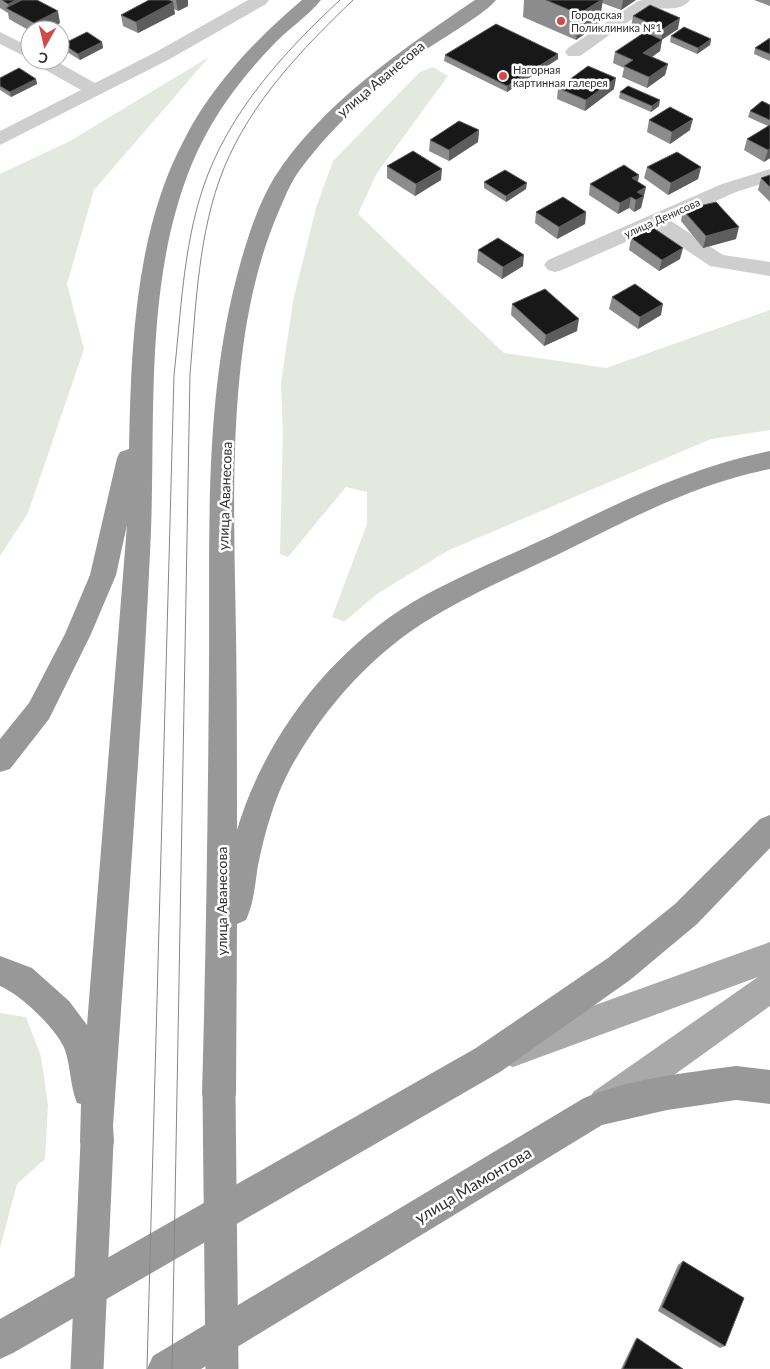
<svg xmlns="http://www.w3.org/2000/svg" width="770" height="1369" font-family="Lato,sans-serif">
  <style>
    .green { fill: #e3e9de }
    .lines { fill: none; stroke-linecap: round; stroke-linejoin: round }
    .minor { fill: #cecece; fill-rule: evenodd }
    .major { fill: #a9a9a9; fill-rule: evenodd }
    .highway { fill: #989898; fill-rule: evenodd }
    .tram { stroke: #868686; stroke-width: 1 }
    .highway-bridge { stroke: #989898; stroke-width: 33 }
    .wall { fill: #8c8c8c }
    .shaded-wall { fill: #5d5d5d }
    .building { fill: #181818; stroke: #5d5d5d }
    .poi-dot { fill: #d34848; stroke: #fff; stroke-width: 2 }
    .labels { text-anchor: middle; stroke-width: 5; stroke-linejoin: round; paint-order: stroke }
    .far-poi-label { font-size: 11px; fill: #313131; stroke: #fff; text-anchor: start }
    .far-street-label { font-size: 11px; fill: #313131; stroke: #fff }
    .street-label { font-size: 14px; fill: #313131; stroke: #fff }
    .near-street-label { font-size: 16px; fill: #313131; stroke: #fff }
  </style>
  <rect width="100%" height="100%" fill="#fff"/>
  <path class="green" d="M209 57 94 190 67 284 84 349 28 513 0 556V174L70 141Z
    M433 67 448 76 377 173 358 214 504 353 606 368 770 310V430L711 439 447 551 377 594 344 622 332 617 367 524V492L346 487 288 557 280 554 283 433 281 383 293 301 316 208 333 161 420 72Z
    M0 1013 26 1017 41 1056 48 1105 45 1159 17 1184 0 1248Z"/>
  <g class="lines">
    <path class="minor" d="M248 0H269L266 4 168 60 0 145V131L81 90 35 64 32 60H54L95 83 156 52Z
      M643 0H690C680 13 663 6 649 10 637 13 594 47 580 56H568L565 52 568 48 638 1Z
      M0 32 30 47V59L0 44Z
      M770 169V181L736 192 671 221 723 255 770 262V276L710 266 655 229 562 270 555 272 548 270 544 265 548 260 722 184Z"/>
    <path class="major" d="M770 942V1006L617 1116 605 1121 593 1116 588 1104 593 1092 758 977 513 1067 501 1063 496 1051 501 1039Z"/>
    <path class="highway" d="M302 0H321C307 17 288 29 273 45 239 80 209 121 191 166 142 288 157 425 150 553 141 744 126 935 113 1126L114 1142 109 1154 97 1159 85 1154 80 1142 81 1104 77 1103C70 1086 71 1068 65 1050 58 1030 20 994 0 986V956L32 968 69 1001 87 1025 127 525 116 575 91 634 49 719 10 769 0 772V739L29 703 65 634 90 575 117 458 120 452 129 449C131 346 135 231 185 138 213 84 256 39 302 0Z
      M475 0H496C486 13 443 38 427 49 381 83 336 122 302 167 291 181 285 197 278 213 225 336 234 501 236 633 237 699 237 764 237 830 265 737 330 652 413 602 458 576 506 557 553 535 624 500 692 467 770 451V469C698 483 636 516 571 548 525 571 477 590 433 617 373 652 323 709 290 769 274 799 265 832 258 865 255 884 254 903 246 920L237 924 236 1094 231 1106 219 1111 207 1106 202 1094C206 952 208 810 209 667 210 532 203 393 241 261 249 233 259 203 274 178 321 104 404 48 475 0Z
      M770 815V848L697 924 630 980 500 1072 13 1353 0 1359V1319L476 1048 608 958 675 904 760 819Z
      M736 1066 770 1070V1104L736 1100 667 1110 602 1125 201 1369H147L153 1356 584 1098C631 1078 686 1073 736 1066Z"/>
    <path class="tram" d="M147 1369 174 375C181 313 183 248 203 188 228 113 283 53 340 0
      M172 1369 190 374C196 306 198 232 224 168 251 102 302 49 353 0"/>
    <path class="highway-bridge" d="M219 1094 222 1369
      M87 1369 97 1142"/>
  </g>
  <path class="wall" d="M0 0H37L60 23 45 30H30V31L9 19 8 13 0 8Z
    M149 0H188V6L178 11 174 9 175 14 138 33 123 26 121 15Z
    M524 0H636L621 10 602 3 599 24 576 40 523 17Z
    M754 0H770V6Z
    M633 16 678 29 662 40 660 51 652 57 668 64 665 75 647 88 622 77 624 68 613 63 615 52 644 33 631 27Z
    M671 36 711 39 710 45 697 54 670 42Z
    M770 38V61L754 54 755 48Z
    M102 42 103 48 80 60 64 50 63 44Z
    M445 55 558 59 507 92 444 61Z
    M0 78 36 79 37 84 11 97 0 90Z
    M558 88 614 89 585 111 557 99Z
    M620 92 659 106 651 112 619 98Z
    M770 105V158L764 162 744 150 747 139 768 126 748 117 750 111Z
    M649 120 690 130 670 144 647 132Z
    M479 130 478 142 449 161 429 151 430 140Z
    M387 166 441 180 415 196 387 178Z
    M647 167H701L698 179 668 195 644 178Z
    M639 175 638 182 646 187 641 208 634 212 629 208 618 214 589 195 590 184Z
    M770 175V202L758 190 761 178Z
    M484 182 526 189 506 202 484 188Z
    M683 210 736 239 703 248 681 221Z
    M536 212H586L585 224 557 239 535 223Z
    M631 238 680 259 659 271 629 250Z
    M478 250 523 266 502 279 477 262Z
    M612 297 661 315 638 329 609 309Z
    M512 304 577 331 544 346 511 315Z
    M683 1261 725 1346 720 1348 658 1311 678 1265Z
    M637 1338 683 1369H621L635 1340Z"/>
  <path class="shaded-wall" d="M16 0H33L10 10 8 4Z
    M176 0H188V6L178 11Z
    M601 0H603L599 24 576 40 579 14Z
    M623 0H636L621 10Z
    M173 2 175 14 138 33 136 22Z
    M58 11 60 23 45 30H35L34 23Z
    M680 18 678 29 661 40 663 29Z
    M711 39 710 45 697 54 698 48Z
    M662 40 660 51 641 65 643 53Z
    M102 42 103 48 80 60 78 54Z
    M558 54V59L507 92V86Z
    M668 64 665 75 647 88 649 77Z
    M616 78 614 89 585 111 586 100Z
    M36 79 37 84 11 97 10 92Z
    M660 100 659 106 651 112 652 106Z
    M693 119 690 130 670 144 672 132Z
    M479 130 478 142 449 161V150Z
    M770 149V158L764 162 768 150Z
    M701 167 698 179 668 195 671 183Z
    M442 169 441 180 415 196 416 184Z
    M639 175 637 186 632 178Z
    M527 183 526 189 506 202V196Z
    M646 187 641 208 634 212 637 192Z
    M631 197 629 208 618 214 620 203Z
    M586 212 585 224 557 239 559 227Z
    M739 227 736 239 703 248 706 236Z
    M683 248 680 259 659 271 662 260Z
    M524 255 523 266 502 279 503 267Z
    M663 304 661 315 638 329 640 317Z
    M579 319 577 331 544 346 546 335Z"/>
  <path class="building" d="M2 0H16L8 4Z
    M22 0H37L58 11 34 23 6 8Z
    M149 0H169L173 2 136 22 121 15Z
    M546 0H601L579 14Z
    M650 5 680 18 663 29 633 16Z
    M496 24 558 54 507 86 445 55Z
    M684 27 711 39 698 48 671 36Z
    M87 32 102 42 78 54 63 44Z
    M645 32 662 40 643 53 668 64 649 77 624 66 633 60 615 52Z
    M770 38V54L755 48Z
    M588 66 616 78 586 100 558 88Z
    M19 68 36 79 10 92 0 86V78Z
    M628 86 660 100 652 106 620 92Z
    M762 101 770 105V120L750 111Z
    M670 107 693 119 672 132 649 120Z
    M459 121 479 130 449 150 430 140Z
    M770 125V149L768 150 747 139Z
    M413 151 442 169 416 184 387 166Z
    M677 152 701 167 671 183 647 167Z
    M624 165 639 175 632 178 646 187 637 192 644 196 636 200 631 197 620 203 590 184Z
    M505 170 527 183 506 196 484 182Z
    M770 175V187L761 178Z
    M563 197 586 212 559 227 536 212Z
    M716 202 739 227 706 236 683 210Z
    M652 227 683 248 662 260 631 238Z
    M498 238 524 255 503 267 478 250Z
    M635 284 663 304 640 317 612 297Z
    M545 289 579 319 546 335 512 304Z
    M683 1261 744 1298 725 1346 662 1307Z
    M637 1338 683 1369H623Z"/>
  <g class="poi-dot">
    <circle cx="561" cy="21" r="5"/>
    <circle cx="503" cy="76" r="5"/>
  </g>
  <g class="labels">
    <g class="far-poi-label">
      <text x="571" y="19">Городская<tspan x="571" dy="13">Поликлиника №1</tspan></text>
      <text x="513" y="74">Нагорная<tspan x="513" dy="13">картинная галерея</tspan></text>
    </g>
    <g class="far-street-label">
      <text transform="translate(662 218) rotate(-24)" y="4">улица Денисова</text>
    </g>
    <g class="street-label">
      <text transform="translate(381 79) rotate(-40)" y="5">улица Аванесова</text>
      <text transform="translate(225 496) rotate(-88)" y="5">улица Аванесова</text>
      <text transform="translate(222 901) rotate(-90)" y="5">улица Аванесова</text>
    </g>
    <g class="near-street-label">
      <text transform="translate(473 1185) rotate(-31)" y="6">улица Мамонтова</text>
    </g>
  </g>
  <g transform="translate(45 45) rotate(188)"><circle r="24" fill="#ffffff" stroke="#adadad"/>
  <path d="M0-4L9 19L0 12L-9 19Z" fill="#d34848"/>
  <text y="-8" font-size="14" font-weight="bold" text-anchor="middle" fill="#313131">С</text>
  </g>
</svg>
